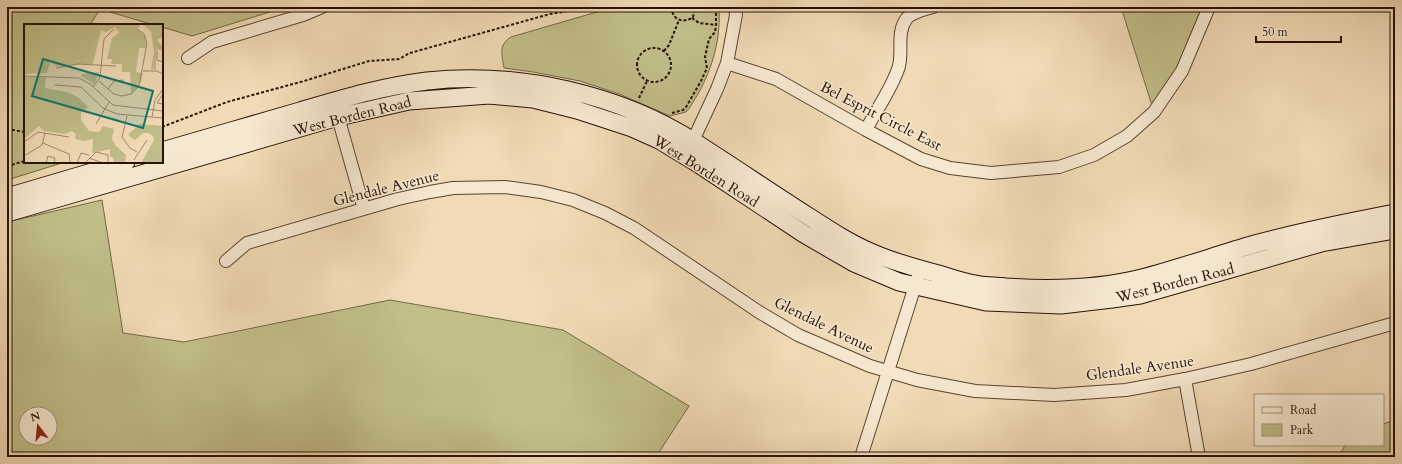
<svg xmlns="http://www.w3.org/2000/svg" width="1402" height="464" font-family="Cardo,serif">
  <style>
    .green { fill: #c1be89; stroke: #746846; fill-rule: evenodd }
    .lines { fill: none; stroke-linecap: round; stroke-linejoin: round }
    .minor-casing { stroke: #5a4430; stroke-width: 14 }
    .secondary-casing { stroke: #281104; stroke-width: 19 }
    .path { stroke: #281104; stroke-width: 2; stroke-dasharray: 3 2; stroke-linecap: butt }
    .minor { stroke: #f6e8d0; stroke-width: 12 }
    .secondary { stroke: #f6e8d0; stroke-width: 17 }
    .labels { text-anchor: middle; stroke-width: 3; stroke-linejoin: round; paint-order: stroke }
    .street-label { font-size: 15px; fill: #281104; stroke: #f6e8d0 }
    .inset-road { fill: none; stroke: #a18a6f; stroke-width: 1 }
    .view { fill: #0f766e; fill-opacity: 0.15; stroke: #0f766e; stroke-width: 2 }
    .inset-edge { fill: none; stroke: #281104; stroke-width: 2 }
  </style>
  <rect width="100%" height="100%" fill="#f1dbb6"/>
  <filter id="stains"><feTurbulence type="fractalNoise" baseFrequency=".005" numOctaves="4"/><feColorMatrix values="0 0 0 0 .2 0 0 0 0 .09 0 0 0 0 .02 0 0 0 .5 -.17"/></filter>
  <radialGradient id="worn" r=".72"><stop offset=".6" stop-color="#630" stop-opacity="0"/><stop offset="1" stop-color="#630" stop-opacity=".3"/></radialGradient>
  <path class="green" d="M7 7H286L192 36 162 27V25H154L100 9 90 25H25V162H65L7 180Z
    M614 7H719C721 38 713 67 698 94 694 100 691 107 686 112L670 116 619 94 580 81 533 72 504 68C502 55 498 45 511 37Z
    M1121 7H1209L1154 112Z
    M102 200 123 333 184 342 390 300 563 330 689 406 656 457H7V222ZM26 414H50V438H26Z
    M1395 420V457H1339L1345 445H1383V424Z"/>
  <g class="lines">
    <g class="minor-casing">
      <path id="minor" d="M188 58 212 42 303 15 322 7
        M727 63 776 79 866 130 921 159 950 168 991 173 1059 167 1094 155 1127 136 1154 112 1182 71 1209 7
        M336 110 364 209
        M866 130C876 110 893 87 899 66 903 50 896 32 907 18 913 12 925 9 933 7
        M690 147 717 89 727 63 736 15 735 7
        M226 261 247 243 398 199 430 192 453 188 505 187 541 192 573 200 605 213 634 228 759 312 798 335 870 366 917 380 975 391 1054 395 1126 390 1185 379 1251 364 1395 323
        M1185 379 1199 457
        M861 457 920 270"/>
    </g>
    <g class="secondary-casing">
      <path id="secondary" d="M162 151C208 138 254 124 300 111 341 99 384 86 427 81 517 71 620 94 696 143 735 168 772 193 811 218 831 231 851 244 873 253 896 263 919 269 942 275 954 279 967 283 980 285 988 286 997 286 1006 287 1051 290 1098 289 1142 278 1180 268 1217 255 1255 244 1301 231 1348 222 1395 213
        M7 197 126 162
        M7 213 338 117 409 101 489 95 533 99 577 110 632 128 659 140 700 165 804 234 854 263 899 282 986 302 1061 305 1112 299 1140 295 1321 243 1395 230"/>
    </g>
    <path class="path" d="M672 7C671 20 684 24 693 17L695 7
      M692 18 699 23 716 25
      M637 65a17 17 0 1 1 34 0a17 17 0 1 1-34 0Z
      M664 51 669 45 679 20
      M639 98 647 81
      M672 113 683 110 686 107 701 81 707 68 705 57 709 39 715 32 716 25V12L712 7
      M162 127 227 102 304 81 369 61 399 59 410 53 550 14 586 8
      M7 129 25 132
      M7 166 25 161"/>
    <use href="#minor" class="minor"/>
    <use href="#secondary" class="secondary"/>
  </g>
  <g class="labels">
    <g class="street-label">
      <text transform="translate(352 116) rotate(-14)" y="5">West Borden Road</text>
      <text transform="translate(881 116) rotate(27)" y="5">Bel Esprit Circle East</text>
      <text transform="translate(706 171) rotate(32)" y="5">West Borden Road</text>
      <text transform="translate(386 188) rotate(-14)" y="5">Glendale Avenue</text>
      <text transform="translate(1175 283) rotate(-14)" y="5">West Borden Road</text>
      <text transform="translate(824 325) rotate(26)" y="5">Glendale Avenue</text>
      <text transform="translate(1140 368) rotate(-8)" y="5">Glendale Avenue</text>
    </g>
  </g>
  <g transform="translate(24 24)">
    <rect width="139" height="139" fill="#f1dbb6"/>
    <path d="M0 0H117L113 5 122 13V24H115L112 48 119 49 117 58 107 70 106 48H98V40H87L88 35H83L88 14 95 9 91 3 82 8 77 6 69 40 33 42 26 38 23 49 0 50ZM118 0H139V13L133 16 139 23V30L137 26 132 25V46L127 45 130 28 127 7ZM75 48 70 60 57 52 58 50ZM0 52 22 53 21 64 43 68 55 74 64 83 57 89V96L65 107 75 108 79 102 90 105 88 115 92 122 102 131 101 139H90L89 134 86 132V125L68 129 69 115 60 117 51 115 52 110 48 107 41 110 20 107 15 102 0 115ZM115 100 139 102V139H117L130 116 129 112 124 109H119L111 116 104 111Z" fill="#c1be89"/>
    <path class="inset-road" d="M133 26V36L139 38M32 44 54 40 92 42M119 47H133L139 50M0 52 55 54 66 60 89 81 139 87M75 57 90 70 98 72 107 70 115 62 123 19 120 10 113 5M31 61 57 63 79 84 93 90 139 94M69 63 76 53 80 15 90 5M84 65 90 57 100 56M139 70 133 79 139 80M103 92 98 113 106 124 113 128M128 93 131 76 139 65M72 100 85 78M0 118 14 108 45 113M19 119 45 130 46 138M0 132 18 121 21 109M65 134 79 139M110 136 123 116M22 139 24 132 31 134 30 139M38 139H51M53 139 57 129 65 131M61 139 72 128 84 131V139"/>
    <path class="view" d="M19 35 129 67 119 104 8 72Z"/>
    <rect width="139" height="139" class="inset-edge"/>
  </g>
  <rect width="1402" height="464" fill="none" stroke="#f1dbb6" stroke-width="24"/>
  <rect x="8" y="8" width="1386" height="448" fill="none" stroke="#281104" stroke-width="2"/>
  <rect x="12" y="12" width="1378" height="440" fill="none" stroke="#281104"/>
  <rect x="1254" y="394" width="130" height="52" fill="#f6e8d0" stroke="#a4927e"/>
  <rect x="1262" y="407" width="20" height="6" fill="#f6e8d0" stroke="#a4927e"/>
  <text x="1290" y="414" font-size="12" fill="#281104">Road</text>
  <rect x="1262" y="424" width="20" height="12" fill="#c1be89" stroke="#a4927e"/>
  <text x="1290" y="434" font-size="12" fill="#281104">Park</text>
  <g transform="translate(38 426) rotate(344)"><circle r="19" fill="#f6e8d0" stroke="#a4927e"/>
  <path d="M0-3L7 15L0 10L-7 15Z" fill="#8f2418"/>
  <text y="-6" font-size="11" font-weight="bold" text-anchor="middle" fill="#281104">N</text>
  </g>
  <path d="M1256 36v6h85v-6" fill="none" stroke="#281104" stroke-width="2"/>
  <text x="1262" y="36" font-size="12" fill="#281104" stroke="#f6e8d0" stroke-width="3" paint-order="stroke">50 m</text>
  <rect width="100%" height="100%" filter="url(#stains)"/>
  <rect width="100%" height="100%" fill="url(#worn)"/>
</svg>
